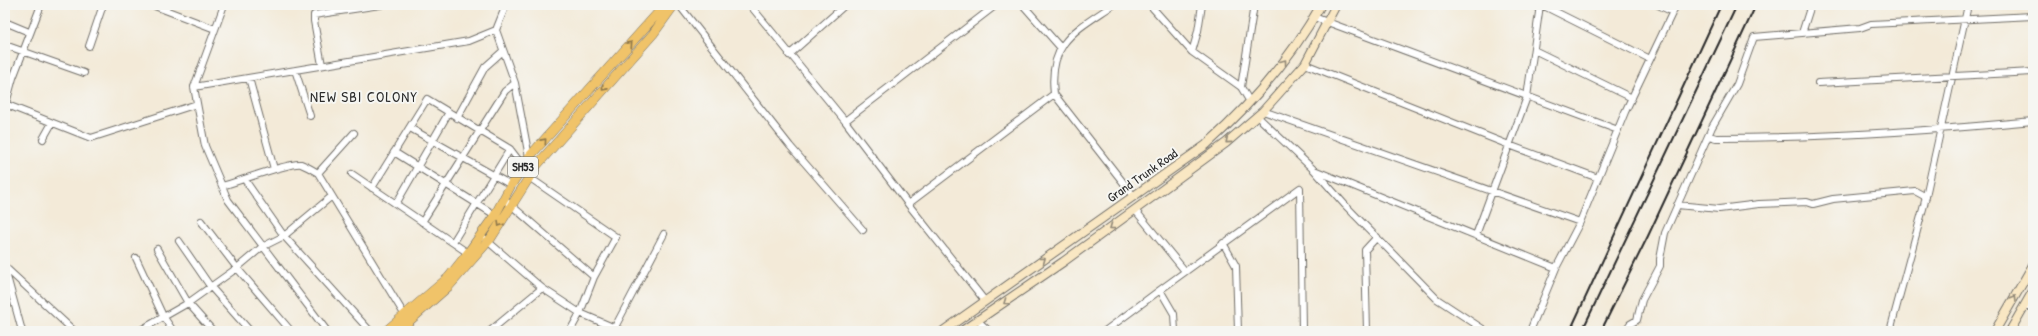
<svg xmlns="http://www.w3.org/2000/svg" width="2038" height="336" font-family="'Patrick Hand',sans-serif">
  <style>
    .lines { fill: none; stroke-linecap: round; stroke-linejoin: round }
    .street-casing { stroke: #716e68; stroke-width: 8 }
    .secondary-casing { stroke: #716e68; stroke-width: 10 }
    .primary-casing { stroke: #716e68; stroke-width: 10 }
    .street { stroke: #fff; stroke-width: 6 }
    .secondary { stroke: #f9e7c3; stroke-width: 8 }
    .primary { stroke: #f0c369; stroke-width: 9 }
    .rail { stroke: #2b2b2b; stroke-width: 2 }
    .oneway { stroke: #8e774a }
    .oneway2 { stroke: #928977 }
    .labels { text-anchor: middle; stroke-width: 4; stroke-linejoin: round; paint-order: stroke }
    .shield { fill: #f6f6f2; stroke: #686867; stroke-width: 1 }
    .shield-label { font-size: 12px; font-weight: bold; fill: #2b2b2b }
    .street-label { font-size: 13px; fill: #2b2b2b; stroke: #f6f6f2 }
    .quarter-label { font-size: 15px; letter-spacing: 1px; fill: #2b2b2b; stroke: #f6f6f2 }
  </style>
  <rect width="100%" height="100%" fill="#f6f6f2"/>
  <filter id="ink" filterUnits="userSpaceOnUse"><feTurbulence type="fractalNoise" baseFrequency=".025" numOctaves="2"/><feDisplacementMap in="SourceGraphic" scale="8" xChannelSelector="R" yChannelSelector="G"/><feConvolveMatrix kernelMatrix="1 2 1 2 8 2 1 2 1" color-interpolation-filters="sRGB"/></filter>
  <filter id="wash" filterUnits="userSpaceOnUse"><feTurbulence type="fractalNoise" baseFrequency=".012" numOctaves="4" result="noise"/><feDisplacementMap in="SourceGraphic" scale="16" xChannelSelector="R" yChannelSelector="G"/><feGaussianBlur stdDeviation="0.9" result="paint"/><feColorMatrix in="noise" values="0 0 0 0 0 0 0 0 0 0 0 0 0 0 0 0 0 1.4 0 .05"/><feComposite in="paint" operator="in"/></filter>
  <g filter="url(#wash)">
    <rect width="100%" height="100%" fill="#f3ead8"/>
  </g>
  <g filter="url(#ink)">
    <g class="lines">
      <g class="street-casing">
        <path id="street" d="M152 5 215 29
          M224 5 194 87 205 146 228 200 327 331
          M506 5 496 30 515 83
          M679 5 790 146 863 230
          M750 5 845 121 908 204 985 301
          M1023 5 1060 47
          M1113 5C1075 31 1048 42 1054 94L1133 195
          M1150 5 1192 52 1241 87 1250 102
          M1542 5 1650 59
          M1658 5 1673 12
          M1314 17 1618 130
          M5 22 29 32
          M1802 33 1811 5
          M5 45 84 73
          M89 46 103 5
          M1534 50 1632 98
          M1192 52 1198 31 1202 5
          M789 55 845 5
          M1305 64 1509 145 1598 178
          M322 65 314 21V15L380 5
          M295 70 310 116
          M249 78 274 169
          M1818 83 2033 72
          M194 87 469 41 496 30
          M1241 87 1254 5
          M5 104 91 138 197 104
          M5 107 13 78 41 5
          M1263 111 1580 222
          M1257 116 1314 170 1345 205 1437 299 1486 331
          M457 118 485 67 503 51
          M845 121 996 5
          M410 128 511 185
          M1709 136 1716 138C1822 138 1928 131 2033 121
          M43 139 52 123
          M394 152 495 215
          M1314 170 1556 268 1530 331
          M520 171 616 237 594 277
          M318 173 354 133
          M352 174 468 253
          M245 180 284 236 370 331
          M222 186C237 182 290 162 301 164 306 166 313 170 318 173L404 314
          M372 188 427 99 510 149 523 166
          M504 199 594 277 580 313 570 331
          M396 204 449 112
          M908 204 1054 94
          M1677 205 1719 209 1759 204 1807 202 1813 204 1833 199 1915 191 1926 197
          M1135 210 1185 271
          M201 221 237 268 291 331
          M422 222 505 91 515 83 529 157
          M1476 235 1527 97 1540 5
          M485 239 542 288 580 313 622 331
          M179 241 210 286 250 331
          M453 242 510 149
          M1223 243 1236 266 1238 331
          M157 249 188 303 213 331
          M136 258 163 316 173 331
          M5 267 74 331
          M1556 268 1580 222 1625 112 1676 5
          M5 269 22 331
          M1160 290 1300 188 1302 331
          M2024 307H2033
          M978 321 989 331
          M615 327 664 234
          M139 331 188 303 237 268 262 247 284 236 332 196
          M490 331 542 288
          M1105 331 1160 290 1174 314 1175 331
          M1367 331 1365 250 1377 237
          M1625 331 1630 324 1637 320 1642 300 1660 266V259L1665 233 1712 127 1737 84 1754 37 1860 28 1871 24 2033 16
          M1890 331 1924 205 1968 5"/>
      </g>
      <g class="secondary-casing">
        <path id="secondary" d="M943 331 1206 145C1252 104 1291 58 1321 5
          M962 331 1063 262 1162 190 1226 143 1263 111 1305 64 1336 5
          M1995 331 2033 265
          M2010 331 2033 291"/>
      </g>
      <g class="primary-casing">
        <path id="primary" d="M386 331 448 278 468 253 495 215 511 185 529 157 665 5
          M398 331 449 286 491 238 537 165 653 34 674 5"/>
      </g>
      <use href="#street" class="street"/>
      <use href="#secondary" class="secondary"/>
      <use href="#primary" class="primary"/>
      <path class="rail" d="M1570 331 1721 5
        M1582 331 1737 5
        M1601 331 1648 236 1756 5"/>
    </g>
    <defs><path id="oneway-chevron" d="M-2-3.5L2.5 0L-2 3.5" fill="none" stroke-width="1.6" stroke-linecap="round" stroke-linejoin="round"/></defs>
    <g class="oneway">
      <use href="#oneway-chevron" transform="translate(630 44) rotate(-48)"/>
      <use href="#oneway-chevron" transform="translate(604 88) rotate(132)"/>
      <use href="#oneway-chevron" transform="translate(544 141) rotate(-48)"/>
      <use href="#oneway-chevron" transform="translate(500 224) rotate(122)"/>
    </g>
    <g class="oneway2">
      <use href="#oneway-chevron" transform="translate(1284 62) rotate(-53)"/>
      <use href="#oneway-chevron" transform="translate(1228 141) rotate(140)"/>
      <use href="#oneway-chevron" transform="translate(1112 227) rotate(144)"/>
      <use href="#oneway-chevron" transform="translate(1043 260) rotate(-36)"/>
      <use href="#oneway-chevron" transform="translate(2014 298) rotate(-60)"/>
      <use href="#oneway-chevron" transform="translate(1006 302) rotate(145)"/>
    </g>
  </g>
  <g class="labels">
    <rect class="shield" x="508" y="157" width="30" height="20" rx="3"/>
    <g class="shield-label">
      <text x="523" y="171">SH53</text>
    </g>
    <g class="street-label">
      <text transform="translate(1142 175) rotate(-35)" y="5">Grand Trunk Road</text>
    </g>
    <g class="quarter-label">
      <text x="364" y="102">NEW SBI COLONY</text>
    </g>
  </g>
  <rect width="2038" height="336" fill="none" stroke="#f6f6f2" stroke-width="20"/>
</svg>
